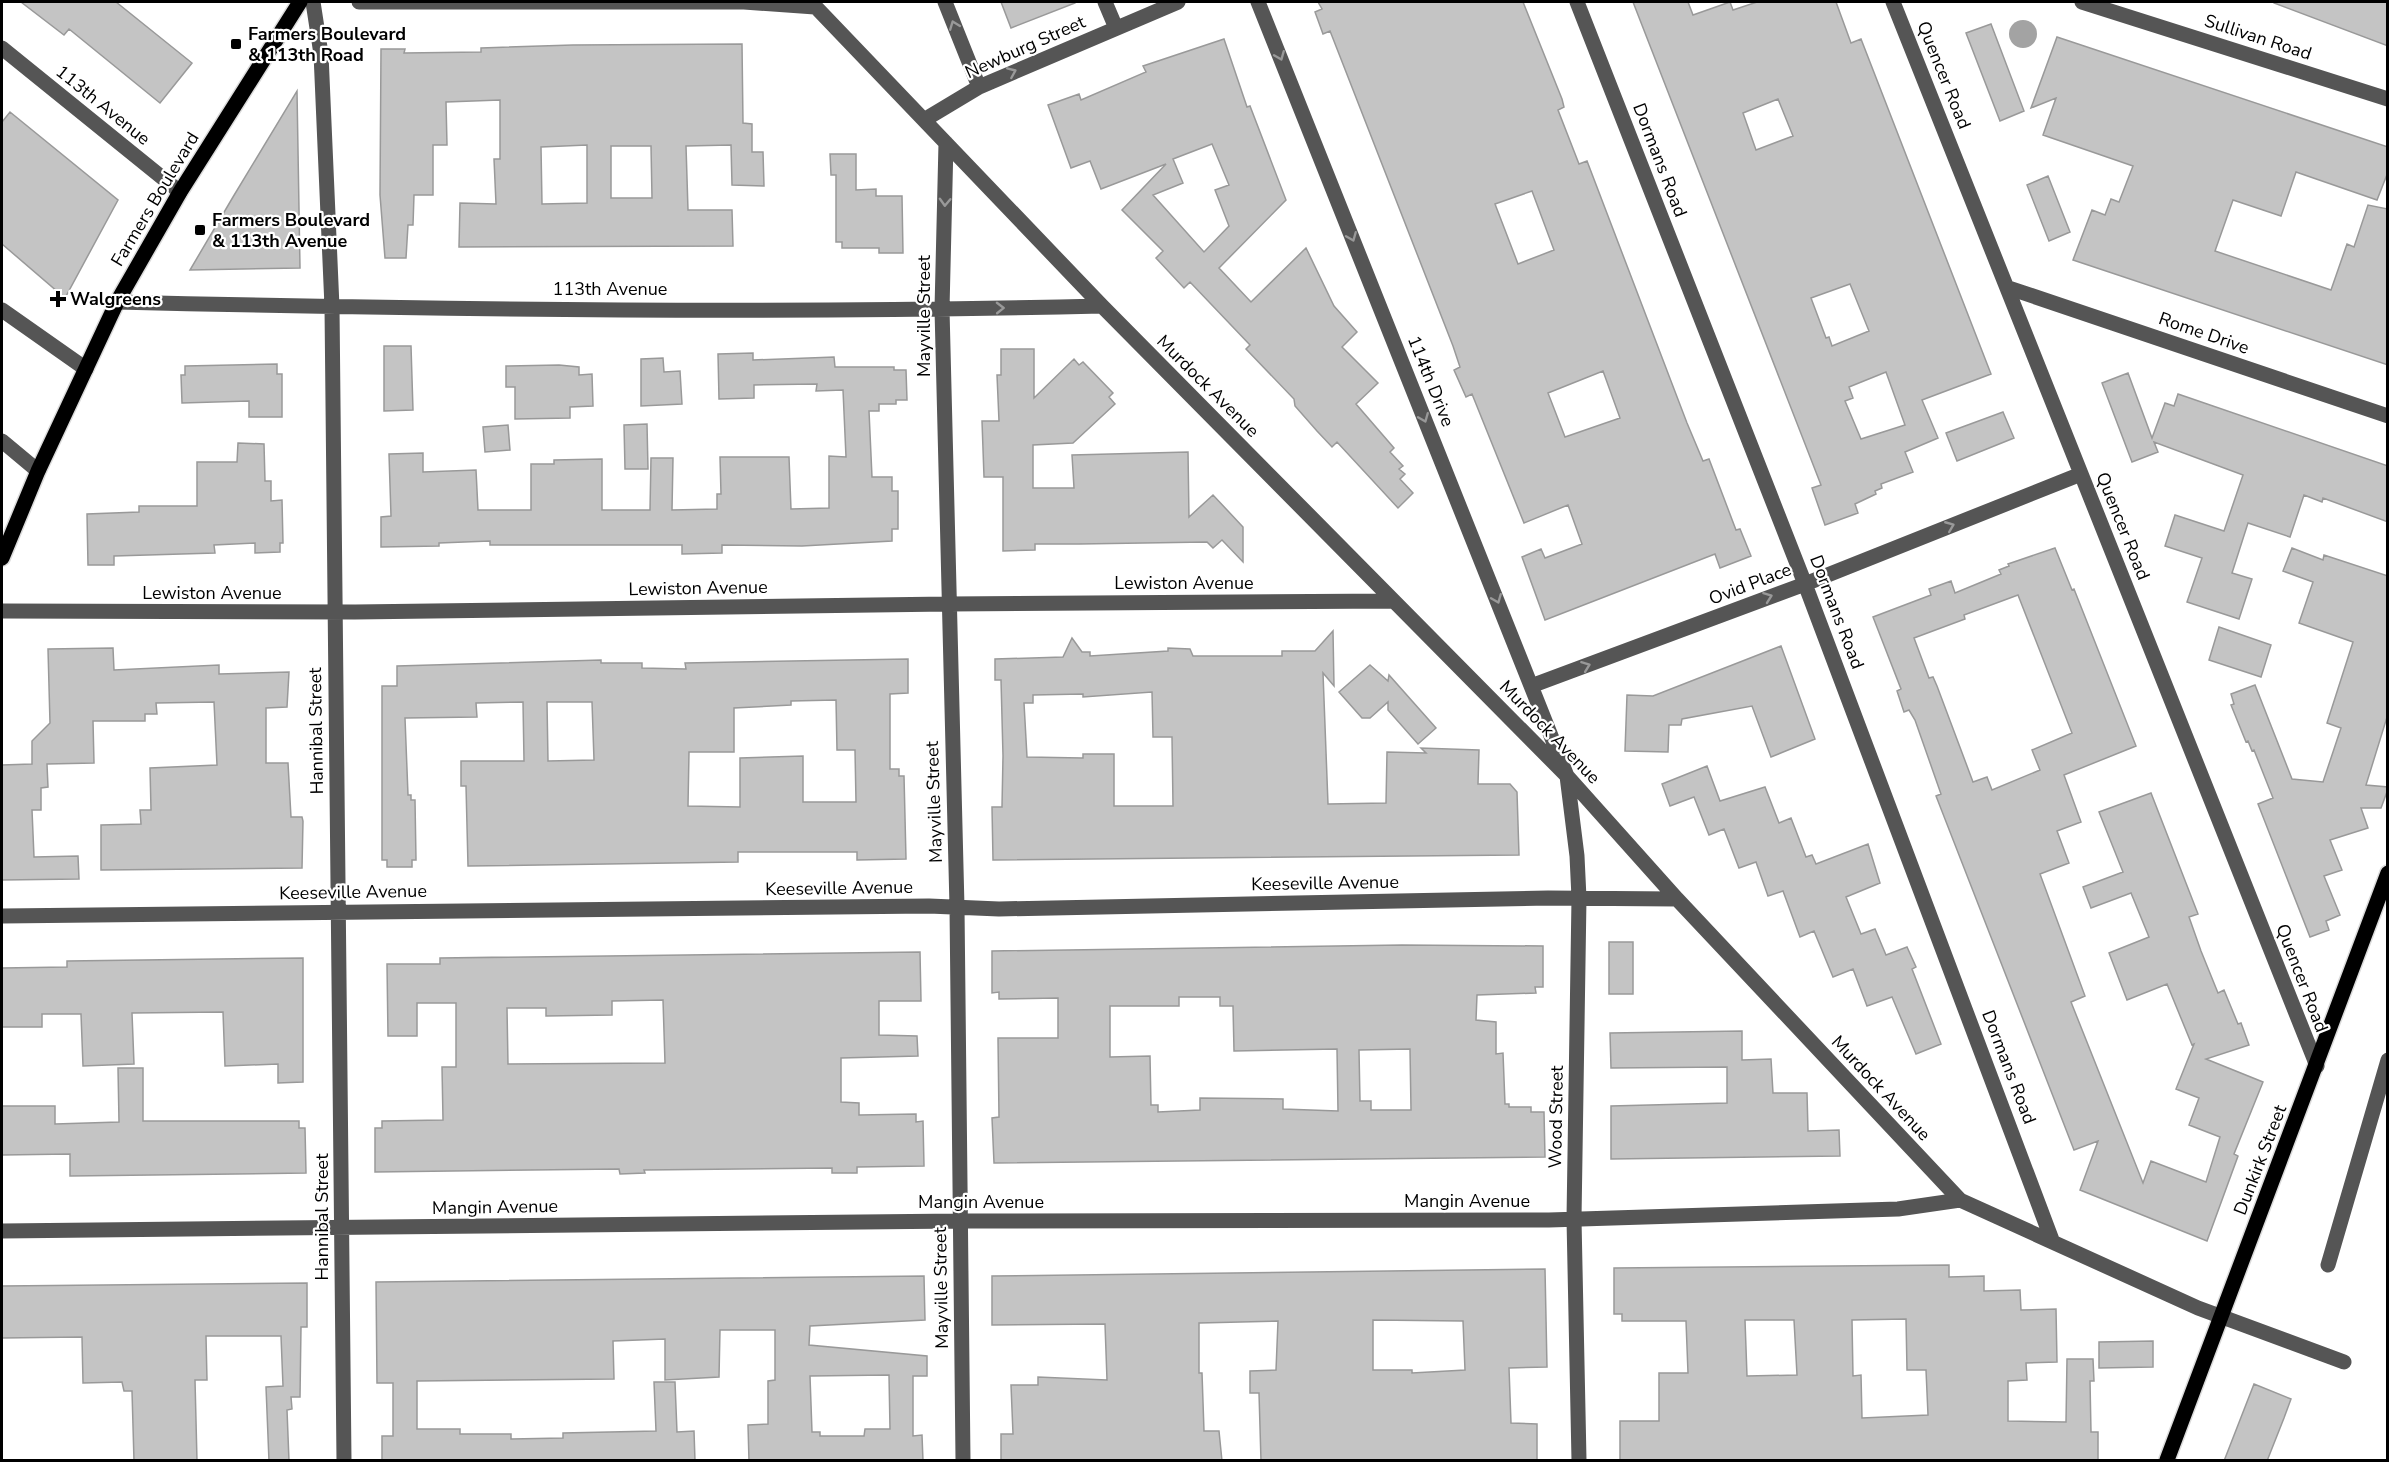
<svg xmlns="http://www.w3.org/2000/svg" width="2389" height="1462" font-family="'Nunito Sans',sans-serif">
  <style>
    .water { fill: #a3a3a3 }
    .building { fill: #c4c4c4; stroke: #999; stroke-width: 1.5; fill-rule: evenodd }
    .lines { fill: none; stroke-linecap: round; stroke-linejoin: round }
    .major-casing { stroke: #dbdbdb; stroke-width: 18 }
    .minor { stroke: #555; stroke-width: 15 }
    .major { stroke: #000; stroke-width: 15 }
    .oneway { stroke: #999 }
    .poi-dot { fill: #000; stroke: #fff; stroke-width: 2 }
    .labels { text-anchor: middle; stroke-width: 4.5; stroke-linejoin: round; paint-order: stroke }
    .poi-label { font-size: 18px; font-weight: bold; fill: #000; stroke: #fff; text-anchor: start }
    .street-label { font-size: 18px; fill: #000; stroke: #fff }
  </style>
  <rect width="100%" height="100%" fill="#fff"/>
  <path class="water" d="M2009 34a14 14 0 1 1 28 0a14 14 0 1 1-28 0Z"/>
  <path class="building" d="M21 2H116L192 63 160 103 69 29 64 35Z
    M1001 2H1075V3L1011 28Z
    M1318 2H1523L1562 99 1564 107 1558 110 1579 164 1587 161 1687 423 1703 461 1709 459 1736 530 1740 529 1751 556 1720 568 1715 554 1545 620 1522 557 1541 549 1545 558 1582 544 1568 505 1524 523 1472 394 1466 397 1454 370 1460 367 1453 346 1332 36 1330 31 1323 34 1315 12 1322 9ZM1532 191 1554 250 1518 264 1495 204ZM1603 371 1620 418 1565 437 1548 393Z
    M1633 2H1688L1693 15 1730 2 1733 10 1757 2H1836L1851 43 1861 39 1991 374 1922 400 1938 438 1905 452 1913 472 1881 484 1882 488 1875 491 1876 494 1855 504 1858 513 1825 525 1812 488 1821 485ZM1778 99 1793 136 1756 150 1743 113ZM1850 284 1869 331 1832 346 1829 337 1826 338 1811 298ZM1886 372 1905 425 1861 439 1845 401 1853 398 1849 387Z
    M2274 2H2388V46L2274 3Z
    M1991 24 2024 111 2000 121 1966 33Z
    M2057 37 2388 147V172L2377 200 2296 172 2281 216 2233 200 2215 251 2331 290 2347 244 2354 247 2368 205 2388 209V365L2073 260 2092 210 2105 215 2111 199 2119 202 2133 166 2043 135 2056 98 2031 108Z
    M1224 39 1247 107 1250 106 1286 200 1219 268 1251 302 1306 248 1334 306 1357 332 1342 347 1378 383 1356 404 1394 448 1390 452 1403 466 1399 469 1405 474 1400 479 1413 493 1398 508 1337 442 1332 447 1317 431 1295 406 1294 399 1246 349 1250 345 1190 282 1184 288 1156 258 1163 251 1122 210 1166 164 1101 189 1090 161 1071 168 1048 105 1079 94 1081 100 1146 72 1143 66ZM1212 144 1229 185 1215 190 1229 226 1204 252 1153 195 1183 183 1173 159Z
    M742 44 743 123 752 124V152H763L764 186 732 185 731 145 686 146 688 210H732L733 246 459 247 460 203 496 204 494 159H500V100L446 102 447 145H433V195H414L413 225H408L406 258H385L380 195 381 49H405L404 53 481 52V48L573 45ZM587 145V203L542 204 541 147ZM611 146H651L652 198H611Z
    M297 91 300 268 190 270 233 197Z
    M10 112 118 200 65 298 2 244V122Z
    M830 154H856V190L876 189V196H902L903 253H879V248H842V242H836V175H831Z
    M2048 176 2070 232 2049 241 2027 185Z
    M384 346H411L413 410 384 411Z
    M1001 349H1034V398L1074 359 1079 365 1083 362 1113 393 1109 397 1115 404 1073 443 1033 445V488H1074L1072 455 1188 452 1189 517 1213 495 1243 527V562L1222 540 1213 548 1207 542 1079 544H1035V550L1003 551V477H984L982 421H999L997 375H1001Z
    M753 353V360L834 357 835 367H894V370H906L907 400H896V404H879V411H869L872 477H892V491H898V529H892V541L802 546 722 545V553L682 554V545H490V541L439 543V546L381 547V517L391 516 389 454 423 453V472L476 470 478 510H531V464H554V460L602 459V510H650L651 458H673L672 510 717 509V494H721L720 457H789L791 509 829 508V456L846 457 843 390 816 391 817 384 754 385V398L719 399 718 354Z
    M663 358 664 372 680 371 682 404 641 406V359Z
    M277 364V374H282V417H249V401L182 403 181 375H185V366Z
    M559 365 579 367V375L592 374 593 406 570 407V418L515 419V387H506V366Z
    M2128 373 2152 438 2165 403 2174 406 2178 394 2388 466V522L2323 498 2322 502 2304 495 2290 537 2248 523 2232 573 2252 579 2239 619 2187 602 2202 558 2165 546 2175 515 2224 531 2243 475 2154 442 2158 452 2132 462 2102 383Z
    M2003 412 2014 438 1957 461 1946 433Z
    M647 424 648 469H625L624 425Z
    M508 425 510 450 485 452 483 427Z
    M238 443 264 444 265 481H271V501L282 500 283 543H280V552L255 553V543L214 545 215 553 114 556V565H88L87 514 139 512V506H197V462H237Z
    M2055 548 2072 590 2074 589 2136 746 2064 775 2081 822 2057 831 2069 863 2040 874 2085 996 2071 1002 2143 1183 2151 1161 2206 1182 2220 1137 2189 1125 2199 1098 2176 1089 2194 1044 2192 1045 2167 984 2127 1000 2109 953 2149 937 2131 893 2091 908 2083 887 2123 872 2099 812 2151 793 2198 914 2189 917 2201 951 2218 993 2224 990 2238 1024 2241 1023 2249 1045 2206 1059 2263 1082 2234 1154 2238 1156 2207 1241 2080 1190 2098 1141 2074 1150 1936 796 1941 794 1915 720 1909 710 1904 712 1897 691 1901 689 1873 617 1931 595 1929 589 1951 581 1955 593 2001 574 1999 570 2009 566 2008 564ZM2018 595 2072 733 2032 750 2040 770 1992 790 1987 777 1973 782 1937 686 1933 677 1929 678 1914 638 1965 619 1964 615Z
    M2292 548 2323 560 2324 555 2388 576V714L2366 785 2388 787V789L2381 808H2361L2368 828 2330 840 2342 870 2324 876 2340 915 2326 921 2329 930 2310 937 2258 804 2273 798 2254 750 2252 751 2248 741 2246 742 2231 705 2234 704 2231 694 2255 685 2292 779 2323 782 2341 728 2327 723 2353 642 2299 623 2313 582 2283 571Z
    M2219 627 2271 645 2261 677 2209 660Z
    M1333 631 1334 686 1323 673 1328 804 1386 803 1387 752 1426 753 1421 748 1479 750 1478 784H1510L1517 792 1519 855 993 860 992 807H1002L1003 756 1001 680H995V659L1063 657 1072 638 1082 652H1090V656L1168 651V648L1190 649 1193 656H1282V651H1315ZM1152 692 1153 737H1172L1173 806H1114V754H1083V758L1027 757 1024 703H1033V695L1083 694V697Z
    M1781 646 1815 739 1771 757 1752 706 1682 719 1681 725H1669L1668 752 1625 751 1627 695 1653 696Z
    M113 648 114 670 219 665V674L289 672 287 707 266 708V763H288L291 817H302L303 821 302 868 101 870V825L141 824 140 810H151L150 768 217 765 214 702 156 703 157 714H145V721H93L94 763 47 764 48 787 41 788V810H32L34 857 78 856 79 879 2 880V765L32 764V741L50 723 48 649Z
    M908 659V693L890 694V769H899V776H904L906 859 857 860V852H738V862L468 866 466 786H461V761H524L523 702 476 703 477 717 405 718 408 795H411V800H415L416 860H412V867H387V860H382V686H397V666L601 660V663H642V668L686 669 685 663ZM836 700 837 750H855L856 802H803V756L740 758V807L688 806 689 752H734V708L791 705V701ZM547 702H592L594 760 548 761Z
    M1370 665 1388 681 1389 675 1436 728 1418 744 1388 710V702L1370 718H1362L1339 692Z
    M1707 766 1720 801 1765 787 1779 823 1791 818 1806 857 1812 855 1816 864 1868 844 1880 883 1846 897 1861 934 1875 929 1886 955 1907 947 1916 967 1912 969 1941 1044 1916 1054 1892 997 1867 1006 1853 969 1833 977 1814 931 1800 937 1783 891 1768 896 1756 862 1739 868 1724 829 1709 835 1694 797 1670 806 1662 784Z
    M1609 942H1633V994H1609Z
    M1402 945 1543 946V987H1535L1536 993 1477 995 1476 1020 1496 1022V1054L1503 1053 1505 1104H1509V1107H1531V1112H1544L1545 1157 994 1163 992 1118 999 1117 998 1038H1058V998L999 999V992L992 993V951ZM1179 997H1220V1006H1233L1234 1051 1337 1049 1338 1111 1283 1109V1099L1200 1098V1110L1158 1112V1105H1151L1150 1056 1110 1057V1006H1179ZM1410 1049 1411 1110H1371V1101H1360L1359 1050Z
    M920 952 921 1001H879V1035L917 1036 918 1056 841 1058V1102L859 1103V1115L916 1114V1122L923 1121 924 1166 857 1167V1173H832V1168L644 1170 645 1173 620 1174 619 1169 375 1172V1128H382V1121L443 1120 442 1067H456V1003H417V1036H388L387 964H440V958ZM663 1000 665 1063 508 1064 507 1008H546V1016L612 1015V1001Z
    M303 958V1082L278 1083V1064L225 1066 223 1012 132 1013 134 1064 83 1066 81 1014H42V1027H2V968L67 967V961Z
    M1742 1031V1060L1771 1059 1773 1093H1807L1808 1131 1839 1130 1840 1156 1611 1159V1106L1727 1103V1067L1611 1068 1610 1033Z
    M118 1068H143V1121H299V1128H305L306 1173 70 1176V1154L2 1155V1106H55V1124L119 1122Z
    M1949 1265V1277L1984 1276V1291L2020 1290 2021 1310 2056 1309 2057 1362 2026 1363 2027 1380 2008 1381V1421L2066 1422 2067 1359H2093L2094 1381H2090L2091 1432H2098V1461H1620V1421H1659V1373H1688L1686 1321H1622V1314H1614V1268ZM1906 1319 1907 1370H1926L1928 1415 1862 1418 1861 1375 1853 1376 1852 1320ZM1745 1320H1794L1797 1375 1747 1376Z
    M1545 1269 1547 1367 1509 1368 1511 1423 1537 1424V1461H1261L1259 1393H1250V1371L1276 1370 1278 1321 1199 1323V1373H1202L1204 1431H1219L1222 1461H1001V1434H1013L1011 1385H1038V1377L1107 1380 1105 1324 992 1325V1276ZM1373 1320 1463 1321 1465 1370 1412 1373V1370H1373Z
    M924 1276 925 1320 810 1326 809 1345 927 1356V1376H913V1436L922 1435 923 1461H749L748 1425 768 1424V1381L775 1380V1330H720L719 1377 665 1380V1339L613 1341 614 1379 417 1381V1429H460V1434H511V1439L563 1438V1433L656 1431 654 1382H675L677 1432 694 1431 695 1461H382V1436H393V1383H377L376 1282ZM889 1375 890 1429H865L864 1436H820V1432H812L810 1376Z
    M307 1283V1327H301L300 1397H291L292 1409 287 1410 289 1461H269L266 1387 283 1386 281 1336H206L207 1380H195L197 1461H134L132 1391H124L122 1382 83 1383 82 1337 2 1338V1286Z
    M2153 1341V1367L2099 1368V1342Z
    M2254 1384 2291 1399 2284 1418 2267 1461H2224Z"/>
  <g class="lines">
    <g class="major-casing">
      <path id="major" d="M2 558 38 471 117 302 180 192 300 2
        M2167 1460 2388 873"/>
    </g>
    <path class="minor" d="M313 2 321 54 332 307 344 1460
      M359 2H744L815 7
      M811 2 1102 306 1567 776 1677 899 1960 1200 2198 1308 2344 1362
      M945 2 979 87
      M1105 2 1116 28
      M1258 2 1567 776 1577 856 1579 898 1574 1219 1579 1460
      M1577 2 1805 584 2052 1240
      M1893 2 2317 1066
      M2082 2 2388 99
      M2 48 180 192
      M924 120 979 87 1178 2
      M946 143 942 309 957 907 963 1460
      M2009 288 2388 416
      M117 302C445 310 774 314 1102 306
      M2 310 86 369
      M2 441 38 471
      M2 611 355 612 948 604 1394 601
      M1531 686 1805 584 2081 474
      M2 916 929 906 999 909 1548 898 1677 899
      M2 1231 960 1221 1549 1220 1898 1209 1960 1200
      M2328 1265 2388 1060"/>
    <use href="#major" class="major"/>
  </g>
  <defs><path id="oneway-chevron" d="M-2-3.5L2.5 0L-2 3.5" fill="none" stroke-width="1.6" stroke-linecap="round" stroke-linejoin="round" transform="scale(1.5)"/></defs>
  <g class="oneway">
    <use href="#oneway-chevron" transform="translate(954 25) rotate(-111)"/>
    <use href="#oneway-chevron" transform="translate(1280 56) rotate(68)"/>
    <use href="#oneway-chevron" transform="translate(1012 72) rotate(-23)"/>
    <use href="#oneway-chevron" transform="translate(945 202) rotate(92)"/>
    <use href="#oneway-chevron" transform="translate(1352 237) rotate(68)"/>
    <use href="#oneway-chevron" transform="translate(1000 308) rotate(-1)"/>
    <use href="#oneway-chevron" transform="translate(1424 418) rotate(68)"/>
    <use href="#oneway-chevron" transform="translate(1950 526) rotate(-22)"/>
    <use href="#oneway-chevron" transform="translate(1768 597) rotate(-20)"/>
    <use href="#oneway-chevron" transform="translate(1497 599) rotate(68)"/>
    <use href="#oneway-chevron" transform="translate(1586 666) rotate(-21)"/>
  </g>
  <g class="poi-dot">
    <rect x="230" y="38" width="12" height="12" rx="3"/>
    <rect x="194" y="224" width="12" height="12" rx="3"/>
    <path d="M55 290h6v6h6v6h-6v6h-6v-6h-6v-6h6z"/>
  </g>
  <g class="labels">
    <g class="poi-label">
      <text x="248" y="40">Farmers Boulevard<tspan x="248" dy="21">&amp; 113th Road</tspan></text>
      <text x="212" y="226">Farmers Boulevard<tspan x="212" dy="21">&amp; 113th Avenue</tspan></text>
      <text x="70" y="305">Walgreens</text>
    </g>
    <g class="street-label">
      <text transform="translate(2258 37) rotate(18)" y="6">Sullivan Road</text>
      <text transform="translate(1025 47) rotate(-24)" y="6">Newburg Street</text>
      <text transform="translate(1944 75) rotate(68)" y="6">Quencer Road</text>
      <text transform="translate(103 105) rotate(39)" y="6">113th Avenue</text>
      <text transform="translate(1660 160) rotate(69)" y="6">Dormans Road</text>
      <text transform="translate(155 199) rotate(-59)" y="6">Farmers Boulevard</text>
      <text x="610" y="295">113th Avenue</text>
      <text transform="translate(924 316) rotate(-90)" y="6">Mayville Street</text>
      <text transform="translate(2204 333) rotate(19)" y="6">Rome Drive</text>
      <text transform="translate(1431 381) rotate(68)" y="6">114th Drive</text>
      <text transform="translate(1208 386) rotate(45)" y="6">Murdock Avenue</text>
      <text transform="translate(2123 526) rotate(68)" y="6">Quencer Road</text>
      <text x="1184" y="589">Lewiston Avenue</text>
      <text transform="translate(1750 584) rotate(-21)" y="6">Ovid Place</text>
      <text transform="translate(698 588) rotate(-1)" y="6">Lewiston Avenue</text>
      <text x="212" y="599">Lewiston Avenue</text>
      <text transform="translate(1837 612) rotate(69)" y="6">Dormans Road</text>
      <text transform="translate(316 731) rotate(-91)" y="6">Hannibal Street</text>
      <text transform="translate(1550 732) rotate(46)" y="6">Murdock Avenue</text>
      <text transform="translate(934 802) rotate(-92)" y="6">Mayville Street</text>
      <text transform="translate(1325 883) rotate(-1)" y="6">Keeseville Avenue</text>
      <text transform="translate(839 888) rotate(-1)" y="6">Keeseville Avenue</text>
      <text transform="translate(353 892) rotate(-1)" y="6">Keeseville Avenue</text>
      <text transform="translate(2302 978) rotate(69)" y="6">Quencer Road</text>
      <text transform="translate(2009 1067) rotate(69)" y="6">Dormans Road</text>
      <text transform="translate(1881 1088) rotate(47)" y="6">Murdock Avenue</text>
      <text transform="translate(1556 1117) rotate(-89)" y="6">Wood Street</text>
      <text transform="translate(2260 1160) rotate(-69)" y="6">Dunkirk Street</text>
      <text x="1467" y="1207">Mangin Avenue</text>
      <text x="981" y="1208">Mangin Avenue</text>
      <text transform="translate(495 1207) rotate(-1)" y="6">Mangin Avenue</text>
      <text transform="translate(322 1217) rotate(-90)" y="6">Hannibal Street</text>
      <text transform="translate(941 1288) rotate(-91)" y="6">Mayville Street</text>
    </g>
  </g>
  <rect width="2389" height="1462" fill="none" stroke="#000000" stroke-width="6"/>
</svg>
